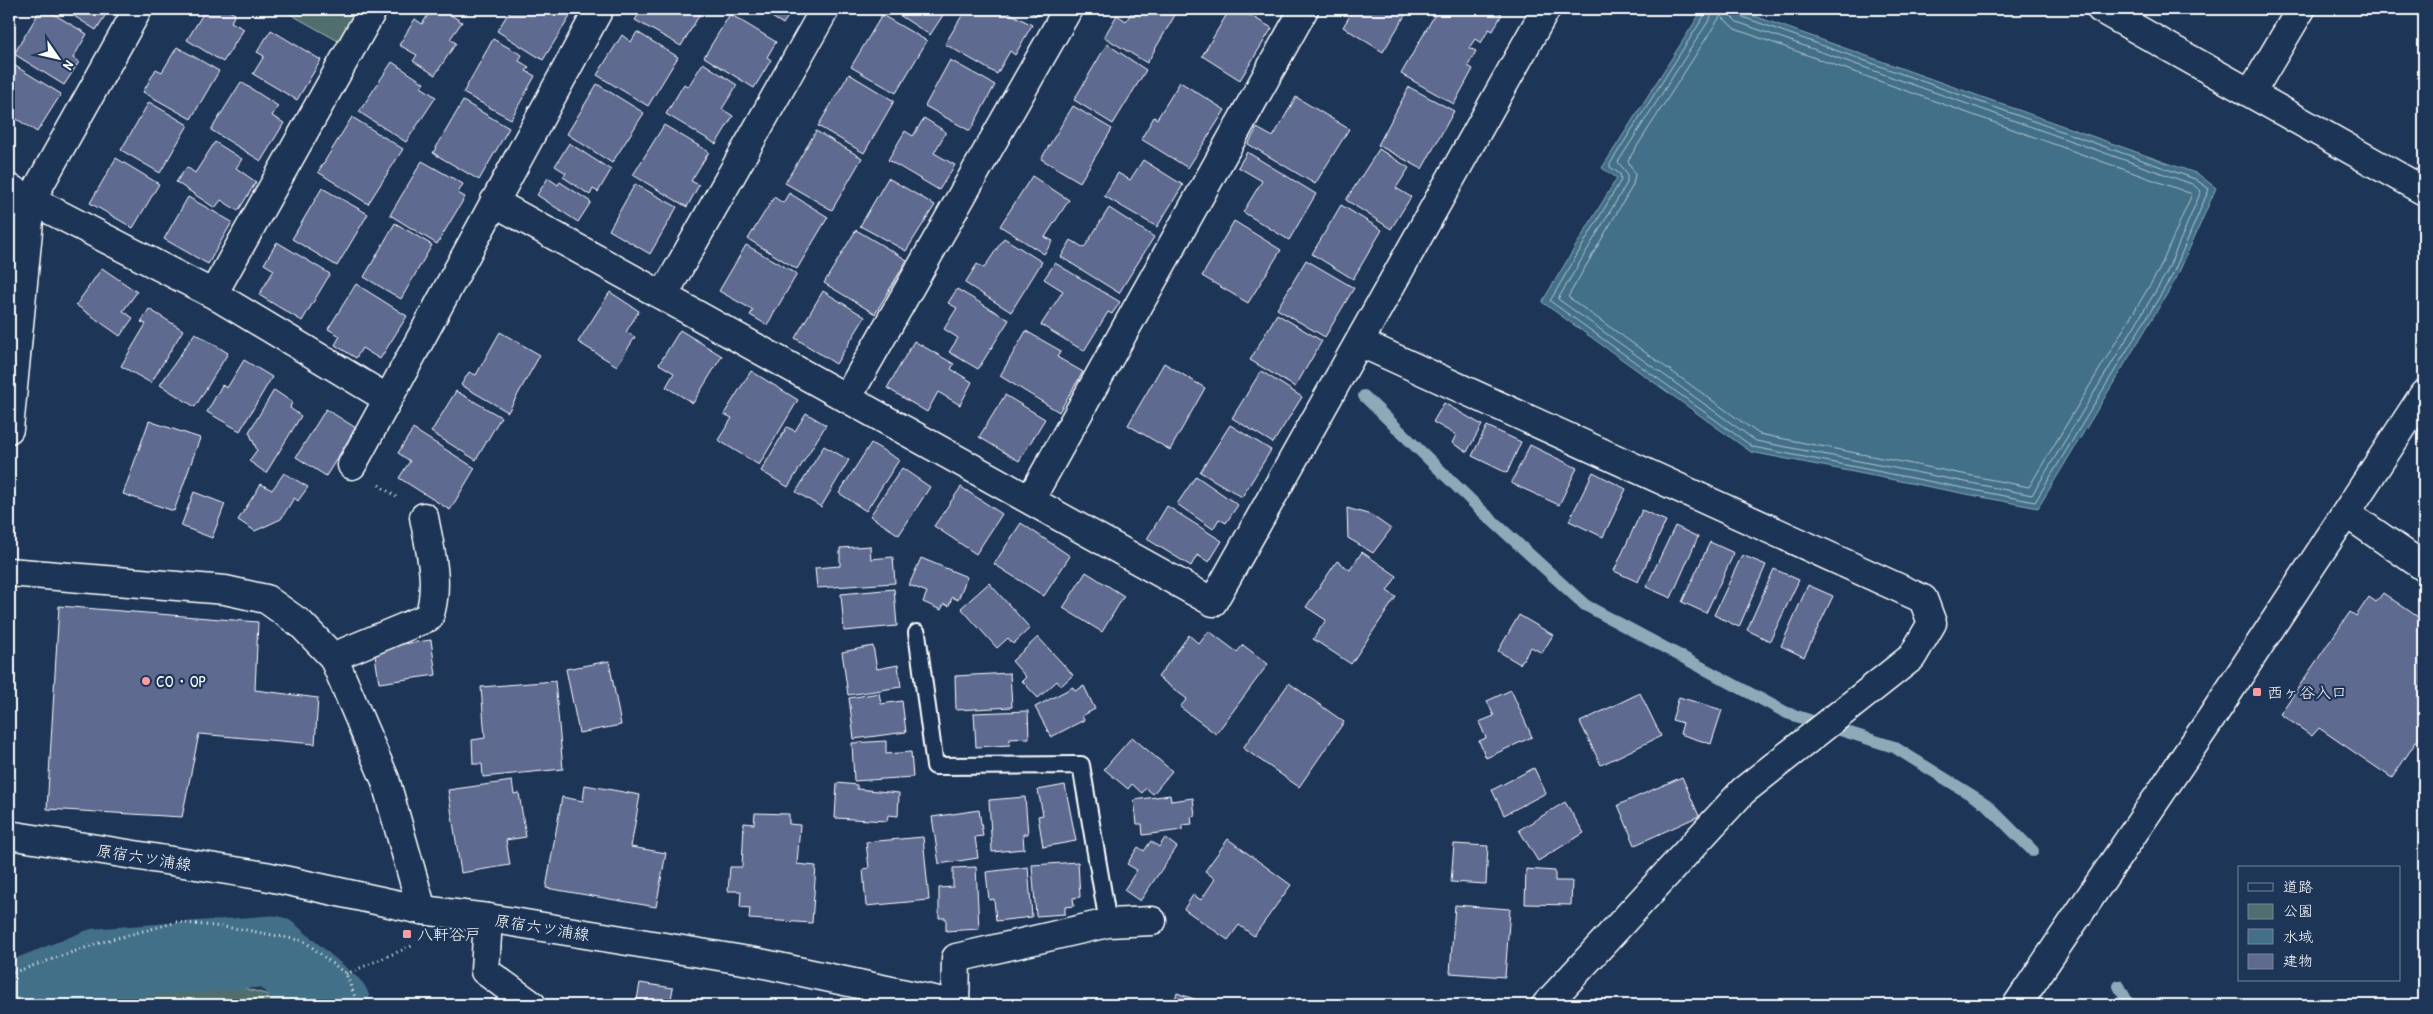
<svg xmlns="http://www.w3.org/2000/svg" width="2433" height="1014" font-family="'Patrick Hand','Klee One',sans-serif">
  <style>
    .green { fill: #506e6d; stroke: #a8b6b6 }
    .water { fill: #436f88; stroke: #8ea9b8 }
    .lines { fill: none; stroke-linecap: round; stroke-linejoin: round }
    .shore { stroke: #b4c5cf; stroke-width: 1 }
    .stream { stroke: #8ea9b8; stroke-width: 12 }
    .river { stroke: #436f88; stroke-width: 71 }
    .building { fill: #5f6a91; stroke: #fff }
    .lane-casing { stroke: #fff; stroke-width: 20 }
    .street-casing { stroke: #fff; stroke-width: 31 }
    .secondary-casing { stroke: #fff; stroke-width: 31 }
    .primary-casing { stroke: #fff; stroke-width: 31 }
    .path { stroke: #fff; stroke-width: 3; stroke-dasharray: 1 4; stroke-linecap: butt }
    .lane { stroke: #1d3557; stroke-width: 16 }
    .street { stroke: #1d3557; stroke-width: 28 }
    .secondary { stroke: #1d3557; stroke-width: 28 }
    .primary { stroke: #1d3557; stroke-width: 28 }
    .poi-dot { fill: #ff9aa2; stroke: #1d3557; stroke-width: 2 }
    .labels { text-anchor: middle; stroke-width: 4.5; stroke-linejoin: round; paint-order: stroke }
    .poi-label { font-size: 16px; fill: #fff; stroke: #1d3557; text-anchor: start }
    .street-label { font-size: 16px; fill: #fff; stroke: #1d3557 }
  </style>
  <rect width="100%" height="100%" fill="#1d3557"/>
  <filter id="ink" filterUnits="userSpaceOnUse"><feTurbulence type="fractalNoise" baseFrequency=".02" numOctaves="2"/><feDisplacementMap in="SourceGraphic" scale="10" xChannelSelector="R" yChannelSelector="G"/><feConvolveMatrix kernelMatrix="1 2 1 2 8 2 1 2 1" color-interpolation-filters="sRGB"/></filter>
  <g filter="url(#ink)">
    <path class="green" d="M281 9H359L340 42Z
      M226 983 298 1003 300 1005H86L135 989Z"/>
    <path class="water" d="M1703 9H1735L2198 174 2216 188 2176 279 2038 508 1751 452 1542 302 1617 178 1602 168Z"/>
    <g class="lines">
      <path class="shore" d="M1707 9 1706 13 1610 164V167L1620 174 1621 180 1550 301 1753 447 2035 502 2172 276 2209 189 2195 179 1740 16 1736 9
        M1713 9 1711 17 1618 162 1627 173V183L1558 299 1756 441 2032 495 2166 274 2201 191 2192 184 1737 22 1731 16 1730 9
        M1721 16 1735 29 2192 194 2159 270 2029 487 1759 434 1568 297 1633 185 1635 174 1628 161Z"/>
      <path class="stream" d="M1364 396 1483 512 1585 605 1787 713 1894 747 1986 804 2033 851
        M2119 986 2129 1005"/>
      <path class="river" d="M9 999 98 964 272 951 335 1005"/>
    </g>
    <path class="building" d="M41 9H45L87 34 73 58 79 62 64 85 14 54Z
      M63 9H104L108 11 96 30Z
      M206 9H226L235 14 231 22 244 29 223 62 187 40Z
      M432 9H441L462 22 450 39 456 43 435 75 413 61 417 55 399 45 415 19 422 24Z
      M511 9H572L574 10 543 60 497 31Z
      M642 9H703L681 46 635 20Z
      M759 9H793L783 24Z
      M890 9H947L930 35Z
      M966 9H1002L1032 25 1015 55 1010 51 997 74 945 44Z
      M1024 9H1042L1038 16Z
      M1134 9H1165L1175 15 1147 63 1104 37 1117 15 1126 21Z
      M1230 9H1239L1272 28 1240 80 1202 56Z
      M1354 9H1401L1407 12 1383 52 1343 27Z
      M1438 9H1492L1502 14 1493 31 1489 29 1481 43 1475 39 1469 48 1476 51 1468 66 1473 69 1454 104 1401 74Z
      M730 14 776 42 767 57 771 60 754 88 704 57Z
      M882 15 927 41 896 93 851 67Z
      M271 30 321 60 297 100 253 74 264 56 257 52Z
      M637 32 678 57 648 106 597 75 622 35 631 42Z
      M493 39 522 55 519 61 529 67 526 71 535 76 511 119 463 93Z
      M1107 44 1146 70 1113 124 1074 100Z
      M177 47 219 71 191 119 143 92 156 69 162 72Z
      M950 60 995 85 970 131 925 106Z
      M392 62 424 83 421 87 436 97 406 142 359 112Z
      M703 63 737 85 722 109 733 116 716 144 666 114 684 84 688 87Z
      M12 64 61 94 37 132 15 118 9 128V68Z
      M849 74 894 101 864 153 818 126Z
      M241 82 278 106 272 116 284 123 261 161 211 130Z
      M1180 82 1225 110 1188 168 1141 139 1154 117 1157 119Z
      M597 84 644 113 612 163 567 134Z
      M1409 87 1454 111 1422 169 1378 145Z
      M1296 97 1349 129 1315 184 1248 144 1257 128 1273 137Z
      M463 101 509 128 479 180 433 153Z
      M149 102 188 125 160 173 121 150Z
      M1073 106 1112 129 1080 182 1041 159Z
      M352 117 403 149 368 204 318 172Z
      M924 118 946 132 934 153 955 165 939 190 888 160 905 131 913 136Z
      M664 125 709 152 691 181 699 185 687 207 633 175Z
      M816 131 862 158 832 210 785 183Z
      M215 142 242 159 236 168 256 182 238 211 221 200 215 208 176 182 187 167 195 173Z
      M569 143 611 170 598 192 593 189 590 195 563 177 566 173 555 166Z
      M1379 149 1409 168 1396 188 1411 197 1391 229 1346 200Z
      M1247 152 1316 194 1289 240 1243 212 1262 181 1238 167Z
      M116 158 159 184 133 228 90 203Z
      M1143 160 1183 185 1157 227 1104 196 1118 173 1130 180Z
      M422 161 463 184 458 193 465 197 437 244 390 215Z
      M1032 176 1069 200 1045 237 1053 241 1044 254 1000 226Z
      M548 178 558 185 560 182 591 202 578 222 537 195Z
      M888 178 935 205 906 251 860 226Z
      M635 184 677 207 650 254 609 230Z
      M322 188 368 214 337 266 292 239Z
      M789 193 828 217 797 269 748 239 774 197 783 203Z
      M188 197 232 222 208 264 164 239Z
      M1341 205 1382 230 1353 279 1312 254Z
      M1109 208 1154 237 1119 293 1061 257 1071 240 1084 248Z
      M1234 221 1281 250 1248 303 1202 276Z
      M395 223 432 245 401 299 364 277Z
      M856 230 907 260 875 314 824 283Z
      M1004 238 1042 262 1011 312 965 283 977 264 984 268Z
      M277 242 330 274 302 321 259 295 274 270 264 264Z
      M746 245 797 274 767 325 750 315 753 310 719 291Z
      M1306 260 1354 288 1325 337 1277 309Z
      M1055 263 1120 302 1112 314 1108 312 1084 351 1041 325 1063 291 1044 279Z
      M102 268 137 292 123 311 133 318 120 336 76 305Z
      M356 284 407 316 380 359 362 348 356 358 335 345 340 336 328 329Z
      M957 289 1009 320 978 369 949 352 958 338 944 329 957 308 948 303Z
      M823 291 865 317 836 364 795 338Z
      M610 292 639 311 626 332 635 337 617 366 578 342Z
      M149 309 183 330 151 383 121 366 146 324 141 322Z
      M1277 314 1322 341 1295 387 1250 360Z
      M680 330 722 356 693 403 666 387 674 373 659 364Z
      M1026 331 1061 351 1057 357 1083 372 1059 412 1000 376Z
      M500 332 540 355 508 412 461 385 469 372 476 375Z
      M195 333 228 353 195 407 160 385Z
      M914 341 954 364 951 369 972 382 960 405 938 392 927 412 887 388Z
      M244 360 272 377 240 431 207 412 222 385 227 388Z
      M1164 363 1205 388 1170 450 1128 425Z
      M751 371 798 400 759 465 718 440 732 418 724 414Z
      M1261 371 1302 397 1273 443 1232 418Z
      M274 390 292 402 290 408 301 416 266 473 249 461 257 450 249 432Z
      M456 391 501 417 476 460 431 432Z
      M1005 395 1045 419 1019 461 979 437Z
      M1444 403 1482 425 1467 452 1452 443 1456 435 1433 422Z
      M326 409 356 428 326 476 296 457Z
      M806 413 826 425 788 487 761 471 787 427 795 431Z
      M149 421 200 438 174 511 123 494Z
      M1230 425 1271 450 1242 497 1200 472Z
      M1487 426 1521 442 1507 473 1472 456Z
      M413 429 475 468 450 510 399 478 410 461 398 453Z
      M871 443 899 460 866 511 839 493Z
      M1530 445 1577 468 1559 505 1511 483Z
      M824 446 849 460 821 507 796 492Z
      M902 468 930 487 899 535 870 516Z
      M1593 472 1626 489 1603 537 1569 521Z
      M284 473 308 487 298 501 294 498 281 519 255 531 238 520 261 484 272 490Z
      M1196 476 1238 505 1226 523 1219 519 1213 529 1177 504Z
      M961 487 1002 514 976 554 934 526Z
      M194 492 225 504 212 538 181 526Z
      M1167 506 1222 541 1209 562 1197 555 1191 566 1147 539Z
      M1347 508 1371 515 1391 529 1373 553 1348 538Z
      M1642 510 1666 521 1638 582 1614 571Z
      M1021 523 1070 556 1044 596 994 564Z
      M1675 526 1698 537 1671 598 1646 587Z
      M1710 542 1734 553 1706 613 1682 602Z
      M870 546 871 559 893 557 895 583 817 588 815 568 840 566V548Z
      M1362 552 1397 576 1387 591 1396 597 1351 664 1313 639 1326 620 1306 607 1337 561 1350 570Z
      M1742 555 1766 565 1739 627 1714 615Z
      M921 558 967 577 958 600 952 597 949 606 944 604 941 610 923 602 927 592 909 585Z
      M1774 569 1799 580 1770 641 1747 630Z
      M1086 572 1124 596 1102 632 1063 608Z
      M989 583 1030 628 1013 644 1008 638 997 648 961 608Z
      M1808 585 1833 596 1804 657 1781 646Z
      M894 589 897 626 844 631 841 594Z
      M2383 593 2424 621V730L2392 778 2319 728 2312 736 2280 714 2350 612 2356 616 2369 597 2376 602Z
      M59 606 258 622 255 690 318 698 315 744 199 734 182 817 47 809Z
      M1519 615 1553 635 1542 653 1531 647 1520 664 1498 651Z
      M1209 631 1237 652 1243 645 1268 664 1216 734 1180 707 1187 699 1158 677 1189 635 1199 644Z
      M1038 637 1073 675 1061 686 1057 681 1038 698 1022 681 1026 677 1012 661Z
      M431 640 436 675 379 683 374 648Z
      M873 646 877 669 898 665 901 687 848 695 842 652Z
      M609 661 621 725 579 733 566 669Z
      M1010 673 1012 707 956 710 955 676Z
      M555 681 563 769 483 777 482 764H473L472 740 485 738 481 687Z
      M1289 683 1344 722 1299 787 1243 748Z
      M1084 686 1095 709 1082 716 1084 720 1051 737 1035 707 1073 687 1075 691Z
      M1511 690 1532 737 1486 758 1479 741 1486 738 1479 722 1494 716 1487 701Z
      M879 693 881 704 902 701 906 732 854 739 849 698Z
      M1640 693 1661 736 1601 765 1580 722Z
      M1679 697 1722 710 1711 744 1680 734 1683 723 1672 720Z
      M1028 711 1029 738 1009 739 1010 745 976 747 974 713Z
      M1132 737 1172 771 1153 794 1146 788 1142 793 1132 784 1128 789 1104 769Z
      M886 741V754L911 752 913 777 854 781 852 743Z
      M1534 768 1546 793 1504 815 1492 790Z
      M1682 777 1699 816 1635 845 1618 805Z
      M512 781 514 794 519 793 526 837 506 840 510 865 461 873 448 790Z
      M837 783 857 785V789L899 793 898 816 888 815 887 821 835 818Z
      M585 785 640 795 631 847 666 853 656 907 546 888 562 797 583 801Z
      M1065 785 1076 841 1043 847 1038 816 1043 815 1038 790Z
      M1170 795 1171 801 1193 798 1195 816 1191 817 1192 824 1182 825V830L1143 835 1142 824H1137L1134 800Z
      M1025 797 1028 834H1023L1024 849 992 852 989 800Z
      M1565 802 1584 833 1538 861 1519 830Z
      M979 810 983 836 975 837 978 858 939 864 932 817Z
      M755 813 789 814V824L800 825 797 864 816 866 812 923 749 919 750 908 740 907 741 891H728L730 867H742L744 823 754 824Z
      M923 837 929 900 866 906 863 869 869 868 866 842Z
      M1165 838 1177 847 1140 901 1124 890 1137 870 1127 864 1138 847 1144 851 1151 841 1159 847Z
      M1228 839 1291 885 1254 936 1239 925 1228 940 1184 909 1193 895 1201 900 1215 879 1205 871Z
      M1454 844 1488 846 1486 884 1451 882Z
      M1078 862 1080 897 1073 898 1074 906 1065 907V914L1036 916 1032 865Z
      M976 867 979 929 946 931V918H939V888L953 887V868Z
      M1028 867 1032 917 996 921 994 899 989 900 986 872Z
      M1526 869 1555 871V881H1572L1571 905 1525 904Z
      M1455 905 1510 909 1505 977 1450 973Z
      M640 983 673 988 670 1005H673H636Z
      M1177 993 1211 1005H1173Z"/>
    <g class="lines">
      <g class="lane-casing">
        <path id="lane" d="M917 633 935 766 1081 765 1108 923"/>
      </g>
      <g class="street-casing">
        <path id="street" d="M138 9 31 200 213 294 388 399 599 9
          M2251 93 2301 9
          M494 202 1213 602 1546 9
          M213 294 373 9
          M663 296 825 9
          M1359 342 1923 599 1932 623 1912 657 1743 791 1546 1005
          M847 398 1068 9
          M352 465 388 399
          M1030 500 1304 9
          M9 572 225 590 266 599 301 624 333 657 385 779 422 910
          M333 657 429 617C440 584 430 550 424 517
          M488 918 485 971 532 1005
          M955 1005 956 958 1108 923 1152 921"/>
      </g>
      <g class="secondary-casing">
        <path id="secondary" d="M2101 9 2424 191
          M9 188 31 200 9 429
          M2346 513 2424 567
          M2017 1005 2210 720 2424 394"/>
      </g>
      <g class="primary-casing">
        <path id="primary" d="M9 835 265 876 422 910 488 918 755 962 957 1005"/>
      </g>
      <path class="path" d="M379 485 396 497
        M9 974 102 942 177 922 241 929 304 941 346 974 358 1005
        M346 974 414 945"/>
      <use href="#lane" class="lane"/>
      <use href="#street" class="street"/>
      <use href="#secondary" class="secondary"/>
      <use href="#primary" class="primary"/>
    </g>
  </g>
  <g class="poi-dot">
    <circle cx="146" cy="681" r="5"/>
    <rect x="2252" y="687" width="10" height="10" rx="2.5"/>
    <rect x="402" y="929" width="10" height="10" rx="2.5"/>
  </g>
  <g class="labels">
    <g class="poi-label">
      <text x="156" y="687">CO・OP</text>
      <text x="2267" y="698">西ヶ谷入口</text>
      <text x="417" y="940">八軒谷戸</text>
    </g>
    <g class="street-label">
      <text transform="translate(144 857) rotate(9)" y="6">原宿六ツ浦線</text>
      <text transform="translate(542 927) rotate(9)" y="6">原宿六ツ浦線</text>
    </g>
  </g>
  <rect width="2433" height="1014" fill="none" stroke="#1d3557" stroke-width="30"/>
  <rect x="15" y="15" width="2403" height="984" fill="none" stroke="#fff" stroke-width="2" filter="url(#ink)"/>
  <rect x="2238" y="866" width="162" height="115" fill="#1d3557" stroke="#77869a"/>
  <rect x="2248" y="883" width="25" height="8" fill="#1d3557" stroke="#77869a"/>
  <text x="2283" y="892" font-size="15" fill="#ffffff">道路</text>
  <rect x="2248" y="904" width="25" height="15" fill="#506e6d" stroke="#77869a"/>
  <text x="2283" y="916" font-size="15" fill="#ffffff">公園</text>
  <rect x="2248" y="929" width="25" height="15" fill="#436f88" stroke="#77869a"/>
  <text x="2283" y="942" font-size="15" fill="#ffffff">水域</text>
  <rect x="2248" y="954" width="25" height="15" fill="#5f6a91" stroke="#77869a"/>
  <text x="2283" y="966" font-size="15" fill="#ffffff">建物</text>
  <g transform="translate(58 58) rotate(124)" stroke="#1d3557" stroke-width="4" paint-order="stroke">
  <path d="M0-4L9 19L0 12L-9 19Z" fill="#ffffff"/>
  <text y="-8" font-size="14" font-weight="bold" text-anchor="middle" fill="#ffffff">N</text>
  </g>
</svg>
